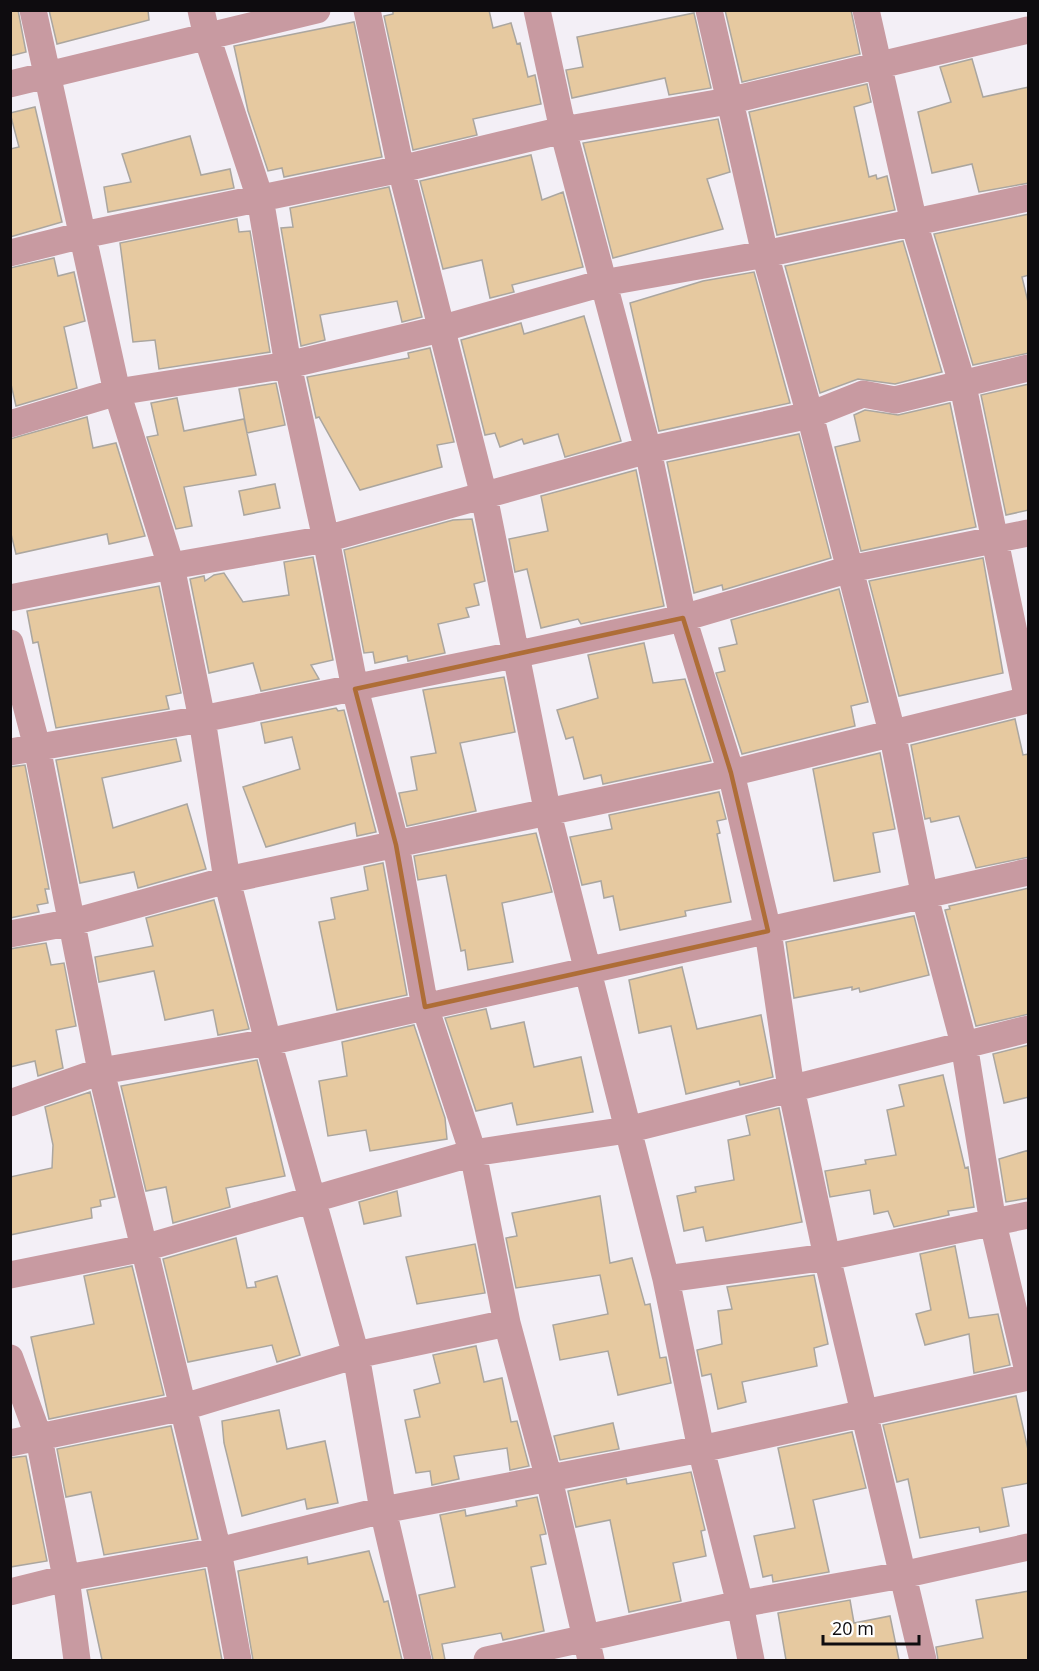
<svg xmlns="http://www.w3.org/2000/svg" width="1039" height="1671" font-family="'Open Sans',sans-serif">
  <style>
    .building { fill: #e6c9a0; stroke: #aba69f; stroke-width: 1.5 }
    .lines { fill: none; stroke-linecap: round; stroke-linejoin: round }
    .minor { stroke: #c89aa1; stroke-width: 27 }
    .marked { fill: none; stroke: #ae6d37; stroke-width: 4.5; stroke-linejoin: round }
  </style>
  <rect width="100%" height="100%" fill="#f3eff6"/>
  <path class="building" d="M10 10H18L26 52 10 56Z
    M49 10H148L149 20 57 44Z
    M393 10H489L493 28 511 23 517 44 520 43 528 77 535 75 541 104 473 119 477 135 413 150 384 16 393 14Z
    M725 10H851L860 54 742 82Z
    M694 13 711 88 669 95 665 78 572 98 566 70 583 67 577 37Z
    M354 22 382 157 284 177 282 168 268 171 248 111 234 46Z
    M972 59 983 97 1029 87V183L979 192 972 164 932 173 918 112 951 102 940 67Z
    M867 84 871 102 854 107 869 177 876 175 877 179 887 176 895 210 777 235 749 112Z
    M35 107 62 222 10 237V149L19 147 10 113Z
    M718 119 730 172 707 179 723 229 613 258 583 143Z
    M190 136 201 175 230 169 234 188 108 212 104 187 131 182 122 154Z
    M531 155 542 200 563 192 583 267 512 285 514 292 490 298 482 260 443 269 420 181Z
    M389 187 422 317 402 322 397 301 320 315 325 340 301 346 281 228 293 227 290 208Z
    M1029 214V275L1022 277 1029 306V353L973 365 934 234Z
    M237 219 239 232 250 231 270 352 159 369 155 340 133 342 120 243Z
    M903 241 942 372 895 384 858 379 820 393 785 266Z
    M54 258 58 276 74 272 85 321 64 327 77 388 16 406 10 380V268Z
    M754 272 790 403 659 431 630 303 703 281Z
    M584 316 621 441 565 457 558 434 524 444 522 439 500 447 495 433 485 435 461 340 521 323 524 334Z
    M430 348 454 442 437 445 442 467 360 490 319 417 316 418 307 377 409 358 408 353Z
    M276 383 285 425 247 433 239 389Z
    M1029 384V510L1006 515 981 395Z
    M177 398 184 431 244 419 256 475 184 487 192 526 176 529 147 437 158 435 151 403Z
    M950 403 976 527 861 551 835 447 860 441 854 415 865 410 898 415Z
    M87 417 93 448 116 443 145 536 109 544 107 534 16 554 10 530V439Z
    M799 434 831 558 723 590 722 585 694 593 667 462Z
    M636 470 664 606 581 624 578 619 541 628 527 569 515 572 509 539 548 531 541 496Z
    M275 484 280 508 244 515 239 491Z
    M472 519 485 581 474 584 479 605 466 608 469 617 438 624 445 653 408 661 407 656 375 663 373 652 364 653 344 550 453 520Z
    M313 557 333 660 311 665 319 679 261 691 253 663 209 673 190 579 204 576 205 581 214 575 224 573 243 602 289 595 284 562Z
    M983 558 1003 673 899 696 869 581Z
    M159 586 181 693 166 696 169 709 56 728 38 642 33 643 27 611Z
    M839 589 868 702 851 706 855 726 742 754 716 673 725 671 719 648 737 644 731 620Z
    M644 643 653 683 685 679 711 761 603 784 601 775 584 779 573 737 566 739 557 710 598 698 588 655Z
    M504 677 515 732 460 743 476 811 407 826 399 793 417 790 411 757 436 753 423 690Z
    M336 708 338 711 344 710 376 832 357 836 355 823 266 847 243 787 300 769 292 737 265 743 261 723Z
    M1015 719 1023 755 1029 754V857L976 868 959 816 931 822 930 818 925 819 911 745Z
    M176 739 181 761 102 778 113 828 187 804 206 869 138 888 134 872 80 883 56 760Z
    M880 753 895 829 873 833 880 872 834 881 813 769Z
    M25 765 49 889H45L48 903 37 905 39 912 10 918V767Z
    M719 792 726 819 717 821 720 833 717 834 731 902 685 911 686 916 620 930 613 896 604 898 601 881 582 885 570 837 612 829 609 815Z
    M536 833 552 892 502 903 513 962 468 970 465 950 461 951 446 875 418 880 414 856Z
    M383 863 407 995 337 1010 319 922 335 919 331 898 368 890 364 867Z
    M1029 888V1014L976 1026 945 910 950 909 949 906Z
    M214 900 249 1029 218 1035 213 1010 165 1020 154 971 99 982 95 957 153 946 146 918Z
    M914 916 929 975 860 992 859 988 852 990V987L794 998 786 942Z
    M46 943 51 965 64 963 76 1026 56 1030 63 1068 38 1076 35 1061 10 1067V949Z
    M682 967 697 1029 761 1015 773 1077 740 1085 739 1081 686 1094 671 1026 639 1033 629 980Z
    M486 1009 491 1029 524 1022 534 1067 581 1057 593 1112 517 1125 512 1103 476 1111 445 1018Z
    M414 1025 445 1118 447 1139 370 1151 366 1130 328 1136 319 1081 347 1076 342 1042Z
    M1029 1045V1097L1004 1103 993 1054Z
    M257 1060 285 1176 226 1188 230 1207 173 1223 166 1187 146 1191 121 1086Z
    M943 1075 965 1168 968 1167 974 1207 948 1211 949 1215 894 1227 888 1211 874 1214 870 1190 830 1197 825 1171 866 1164 865 1160 896 1155 887 1110 904 1106 899 1085Z
    M90 1092 115 1197 100 1200 101 1206 91 1208 92 1218 10 1235V1177L52 1168 53 1145 45 1107Z
    M779 1108 802 1222 706 1241 703 1227 684 1231 677 1196 696 1192 695 1187 734 1180 728 1140 750 1135 746 1116Z
    M1029 1150V1198L1006 1202 999 1159Z
    M397 1191 401 1216 364 1224 359 1202Z
    M600 1196 610 1263 632 1258 645 1305 650 1304 660 1358 666 1357 671 1383 618 1395 608 1351 560 1360 553 1325 608 1314 600 1275 516 1288 506 1238 517 1236 512 1213Z
    M236 1238 247 1288 256 1287 255 1282 277 1276 300 1355 277 1362 272 1345 188 1362 163 1259Z
    M475 1244 485 1293 417 1304 406 1257Z
    M955 1246 969 1318 998 1314 1010 1365 974 1373 969 1334 925 1345 916 1314 931 1310 920 1254Z
    M132 1266 164 1395 49 1419 31 1337 94 1324 84 1276Z
    M814 1275 828 1344 814 1348 817 1366 742 1382 746 1402 718 1409 711 1374 702 1376 697 1350 722 1344 718 1311 732 1309 727 1287Z
    M476 1346 484 1382 502 1378 511 1422 517 1421 529 1466 510 1470 507 1448 454 1456 459 1479 432 1485 430 1471 416 1473 405 1420 420 1417 414 1390 440 1383 433 1355Z
    M1016 1396 1029 1454V1483L1002 1488 1009 1526 980 1532 979 1527 920 1538 908 1479 897 1482 883 1425Z
    M279 1410 287 1449 325 1441 338 1503 307 1509 305 1499 242 1516 224 1443 222 1421Z
    M613 1423 619 1449 560 1460 554 1436Z
    M171 1426 198 1539 104 1555 91 1492 66 1497 57 1449Z
    M852 1432 866 1488 813 1500 829 1572 773 1582 772 1575 763 1577 754 1536 795 1528 778 1448Z
    M26 1456 47 1561 10 1567V1458Z
    M691 1472 705 1530 701 1531 706 1556 673 1563 681 1601 629 1612 610 1520 576 1527 568 1491 626 1479 627 1484Z
    M537 1497 546 1534 540 1535 546 1564 531 1567 544 1631 503 1640 501 1633 442 1644 445 1660H433L419 1595 455 1587 440 1515 465 1510 466 1516 517 1506 516 1501Z
    M369 1551 384 1602 388 1601 402 1660H253L238 1571 307 1557 308 1564Z
    M205 1569 222 1660H102L87 1590Z
    M1029 1591V1660H938L936 1647 983 1638 976 1600Z
    M850 1600 854 1623 890 1616 899 1660H786L778 1613Z"/>
  <g class="lines">
    <path class="minor" d="M33 10 117 392 171 566 202 719 227 880 268 1042 356 1355 383 1510 418 1660
      M201 10 207 37 260 198 288 365 326 539 355 689 396 845 425 1007 473 1153 507 1323 549 1479 591 1660
      M367 10 401 169 484 496 548 814 666 1279 701 1449 740 1604 751 1660
      M537 10 563 130 648 450 683 618 731 773 768 931 791 1088 827 1257 923 1660
      M709 10 765 254 810 415 892 732 925 897 964 1044 993 1223 1028 1371
      M10 84 317 10
      M10 253 83 235 401 169 563 130 728 101 1028 30
      M10 424 117 392 288 365 440 329 603 283 765 254 1028 198
      M10 598 171 566 326 539 648 450 810 415 863 394 895 400 1028 368
      M10 643 37 747 101 1071 218 1551 238 1660
      M10 752 202 719 514 655 683 618 850 569 1028 533
      M10 934 73 922 227 880 731 773 1028 700 963 386 914 223 866 10
      M10 1103 101 1071 268 1042 1028 872
      M10 1275 144 1248 473 1153 627 1130 1028 1029
      M666 1279 827 1257 1028 1215
      M10 1358 39 1438 66 1578 77 1660
      M10 1443 184 1407 356 1355 507 1323
      M10 1592 66 1578 218 1551 383 1510 701 1449 1028 1377
      M487 1660 740 1604 902 1575 1028 1547"/>
  </g>
  <path class="marked" d="M683 618 731 773 768 931 425 1007 396 845 355 689Z"/>
  <rect width="1039" height="1671" fill="none" stroke="#0e0c0f" stroke-width="24"/>
  <path d="M823 1635v9h96v-9" fill="none" stroke="#0e0c0f" stroke-width="3"/>
  <text x="832" y="1635" font-size="18" fill="#0e0c0f" stroke="#ffffff" stroke-width="4.5" paint-order="stroke">20 m</text>
</svg>
